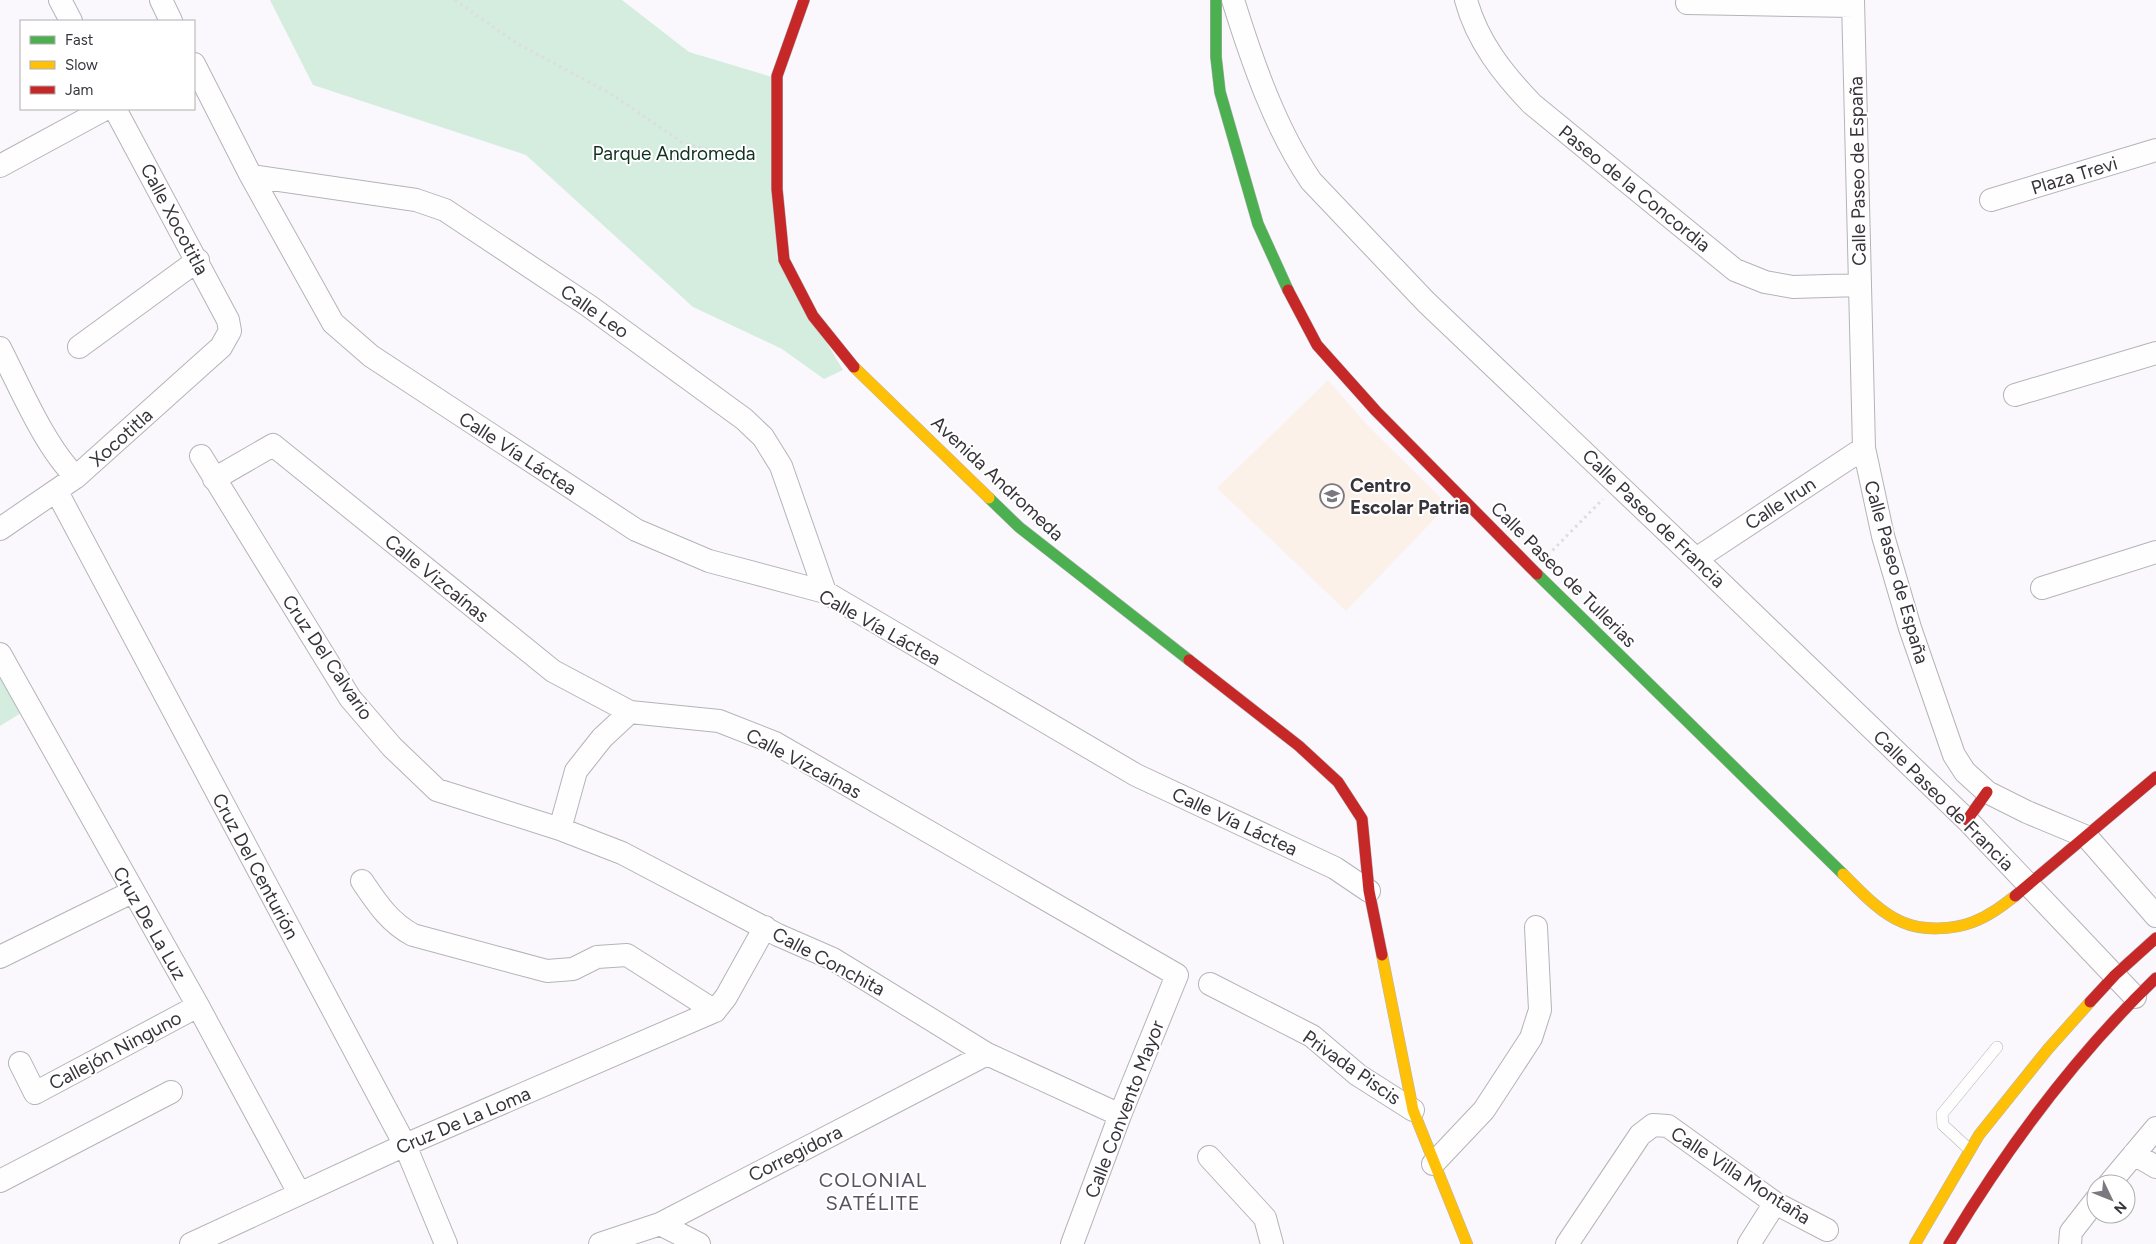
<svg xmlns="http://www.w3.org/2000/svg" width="2156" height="1244" font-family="Figtree,sans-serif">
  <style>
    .education { fill: #fbf1e9 }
    .green { fill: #d4eddf }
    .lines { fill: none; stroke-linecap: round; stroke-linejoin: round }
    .lane-casing { stroke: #b5b3b7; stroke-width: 12 }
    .street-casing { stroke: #b5b3b7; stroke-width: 24 }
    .fast-casing { stroke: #b5b3b7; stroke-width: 12 }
    .slow-casing { stroke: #b5b3b7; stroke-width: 12 }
    .jam-casing { stroke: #b5b3b7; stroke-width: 12 }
    .path { stroke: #deddde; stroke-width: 3; stroke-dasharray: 2.5 4; stroke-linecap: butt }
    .lane { stroke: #fefeff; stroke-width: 11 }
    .street { stroke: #fefeff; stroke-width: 22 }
    .fast { stroke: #4caf50; stroke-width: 11 }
    .slow { stroke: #ffc107; stroke-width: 11 }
    .jam { stroke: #c62828; stroke-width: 11 }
    .labels { text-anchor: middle; stroke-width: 4; stroke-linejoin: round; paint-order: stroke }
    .park-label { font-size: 19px; fill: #113120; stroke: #fff }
    .street-label { font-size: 19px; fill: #37343b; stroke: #fff }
    .poi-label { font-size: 19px; font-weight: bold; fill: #37343b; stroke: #fff; text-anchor: start }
    .neighbourhood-label { font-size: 20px; letter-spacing: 1px; fill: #595262; stroke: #fff }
  </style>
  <rect width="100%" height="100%" fill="#faf8fc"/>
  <path class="education" d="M1328 380 1368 426 1448 505 1346 611 1217 488Z"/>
  <path class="green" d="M270 0H622L689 52 772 77 777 258 843 370 824 379 782 349 693 307 526 155 313 85Z
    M0 675 21 713 0 726Z"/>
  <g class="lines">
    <g class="lane-casing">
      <path id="lane" d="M1970 1150 1943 1125 1942 1114 1997 1047"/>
    </g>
    <g class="street-casing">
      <path id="street" d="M60 0 71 21
        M161 0 171 21
        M1233 0C1252 61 1275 128 1311 181L1426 302 1696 559 1967 820 2135 997
        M1466 0C1477 41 1503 74 1532 104L1735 270 1765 282 1793 287 1860 285
        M1853 0 1864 448 1883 536 1910 628 1954 755 1965 772 1987 792 2027 812 2087 837 2156 916
        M1687 3 1853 6
        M194 64 251 176 333 323 371 356 636 530 709 561 825 592 1136 775 1335 868 1369 891
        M0 166 105 109
        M251 176 416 200 445 210 589 306 744 419 763 437 781 466 825 592
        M1991 200 2156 150
        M79 347 198 260
        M0 348C20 387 45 447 76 477
        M2015 395 2156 353
        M201 456 350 698 392 747 437 790 560 829 622 853 778 935 833 959 987 1054 1120 1115
        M214 479 273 445 553 671 630 712 719 721 775 743 1177 975 1120 1115 1072 1244
        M57 492 405 1145 446 1244
        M0 529 76 477 221 347 230 331 228 320 115 109
        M1696 559 1864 448
        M2042 588 2156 552
        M0 654 198 1006 299 1193
        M560 829 576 771 602 738 630 712
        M362 881C377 903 389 922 413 935L547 971 573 969 597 957 627 955 715 1011
        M0 957 132 892
        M1210 984 1312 1036 1358 1075 1413 1110
        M20 1063 35 1093 198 1006
        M2134 1154 2156 1167
        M1209 1157 1265 1218 1272 1244
        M1433 1164 1484 1110 1531 1038 1540 1010 1536 927
        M0 1181 171 1092
        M2109 1184 2156 1128
        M660 1224 699 1244
        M191 1244 405 1145 715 1011 726 997 765 927
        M600 1244 660 1224 987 1054
        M1567 1244 1640 1135 1653 1125 1668 1126 1775 1203 1827 1230
        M1749 1244 1775 1203
        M2070 1244 2071 1232 2096 1200"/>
    </g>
    <g class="fast-casing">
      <path id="fast" d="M1216 0V57L1220 92 1258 224 1288 290
        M989 498 1019 527 1189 660
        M1537 574 1843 874"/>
    </g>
    <g class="slow-casing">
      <path id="slow" d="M854 367 989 498
        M1843 874C1859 890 1880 913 1902 922 1922 931 1953 930 1973 922 1989 916 2002 906 2015 896
        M1382 955 1413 1110 1467 1244
        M1915 1244 1979 1135 2048 1049 2090 1002"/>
    </g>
    <g class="jam-casing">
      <path id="jam" d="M804 0 777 76V189L784 260 813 316 854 367
        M1288 290 1317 345 1376 411 1537 574
        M1189 660 1299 746 1338 782 1362 819 1369 891 1382 955
        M1967 820 1987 792
        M2015 896 2156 777
        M2090 1002 2115 975 2156 938
        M1949 1244C2008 1146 2074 1057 2156 978"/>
    </g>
    <path class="path" d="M455 0 516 43 611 94 683 143 755 161
      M1548 555 1603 499"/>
    <use href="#lane" class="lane"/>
    <use href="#street" class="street"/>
    <use href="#fast" class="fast"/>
    <use href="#slow" class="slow"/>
    <use href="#jam" class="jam"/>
  </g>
  <defs>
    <g id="school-ring" transform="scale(1.25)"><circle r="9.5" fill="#fff" stroke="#7b797f" stroke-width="1.5"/><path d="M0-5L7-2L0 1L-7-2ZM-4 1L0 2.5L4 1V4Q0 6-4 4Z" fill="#7b797f"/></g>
  </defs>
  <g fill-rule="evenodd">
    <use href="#school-ring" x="1332" y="496"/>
  </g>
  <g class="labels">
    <g class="park-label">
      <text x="674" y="160">Parque Andromeda</text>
    </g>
    <g class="street-label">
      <text transform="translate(1857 171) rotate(-91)" y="7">Calle Paseo de España</text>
      <text transform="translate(2074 175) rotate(-17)" y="7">Plaza Trevi</text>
      <text transform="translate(1635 188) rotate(39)" y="7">Paseo de la Concordia</text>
      <text transform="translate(175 219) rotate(62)" y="7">Calle Xocotitla</text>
      <text transform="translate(595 311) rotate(35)" y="7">Calle Leo</text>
      <text transform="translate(121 437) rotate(-42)" y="7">Xocotitla</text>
      <text transform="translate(518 453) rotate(33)" y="7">Calle Vía Láctea</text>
      <text transform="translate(998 478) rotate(43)" y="7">Avenida Andromeda</text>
      <text transform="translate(1780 503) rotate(-33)" y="7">Calle Irun</text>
      <text transform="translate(1654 518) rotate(44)" y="7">Calle Paseo de Francia</text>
      <text transform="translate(1897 572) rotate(74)" y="7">Calle Paseo de España</text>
      <text transform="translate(1564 574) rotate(45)" y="7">Calle Paseo de Tullerias</text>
      <text transform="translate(437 578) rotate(39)" y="7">Calle Vizcaínas</text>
      <text transform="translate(880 627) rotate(29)" y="7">Calle Vía Láctea</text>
      <text transform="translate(328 657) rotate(56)" y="7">Cruz Del Calvario</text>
      <text transform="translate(804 763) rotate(28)" y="7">Calle Vizcaínas</text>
      <text transform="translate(1944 800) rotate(45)" y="7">Calle Paseo de Francia</text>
      <text transform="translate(1235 821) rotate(25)" y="7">Calle Vía Láctea</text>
      <text transform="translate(256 866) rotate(62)" y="7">Cruz Del Centurión</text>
      <text transform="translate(150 923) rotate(60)" y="7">Cruz De La Luz</text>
      <text transform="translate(829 961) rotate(28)" y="7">Calle Conchita</text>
      <text transform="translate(115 1050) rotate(-28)" y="7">Callejón Ninguno</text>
      <text transform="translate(1352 1067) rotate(35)" y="7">Privada Piscis</text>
      <text transform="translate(1124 1109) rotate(-69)" y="7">Calle Convento Mayor</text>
      <text transform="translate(463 1120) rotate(-23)" y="7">Cruz De La Loma</text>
      <text transform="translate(795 1153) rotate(-27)" y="7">Corregidora</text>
      <text transform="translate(1741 1175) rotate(33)" y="7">Calle Villa Montaña</text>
    </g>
    <g class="poi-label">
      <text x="1350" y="492">Centro<tspan x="1350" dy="22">Escolar Patria</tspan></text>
    </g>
    <g class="neighbourhood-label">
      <text x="873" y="1187">COLONIAL<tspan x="873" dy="23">SATÉLITE</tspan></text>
    </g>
  </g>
  <rect x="20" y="20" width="175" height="90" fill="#ffffff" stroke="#afaeb1"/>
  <rect x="30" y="36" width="25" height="8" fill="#4caf50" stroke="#afaeb1"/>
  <text x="65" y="45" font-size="15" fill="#37343b">Fast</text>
  <rect x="30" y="61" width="25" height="8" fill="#ffc107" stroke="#afaeb1"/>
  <text x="65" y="70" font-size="15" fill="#37343b">Slow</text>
  <rect x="30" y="86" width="25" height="8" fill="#c62828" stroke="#afaeb1"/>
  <text x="65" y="95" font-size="15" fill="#37343b">Jam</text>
  <g transform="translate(2111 1199) rotate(133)"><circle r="24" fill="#ffffff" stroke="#afaeb1"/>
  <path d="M0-4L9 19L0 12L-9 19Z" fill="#7b797f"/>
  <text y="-8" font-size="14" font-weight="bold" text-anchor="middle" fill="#37343b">N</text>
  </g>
</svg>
